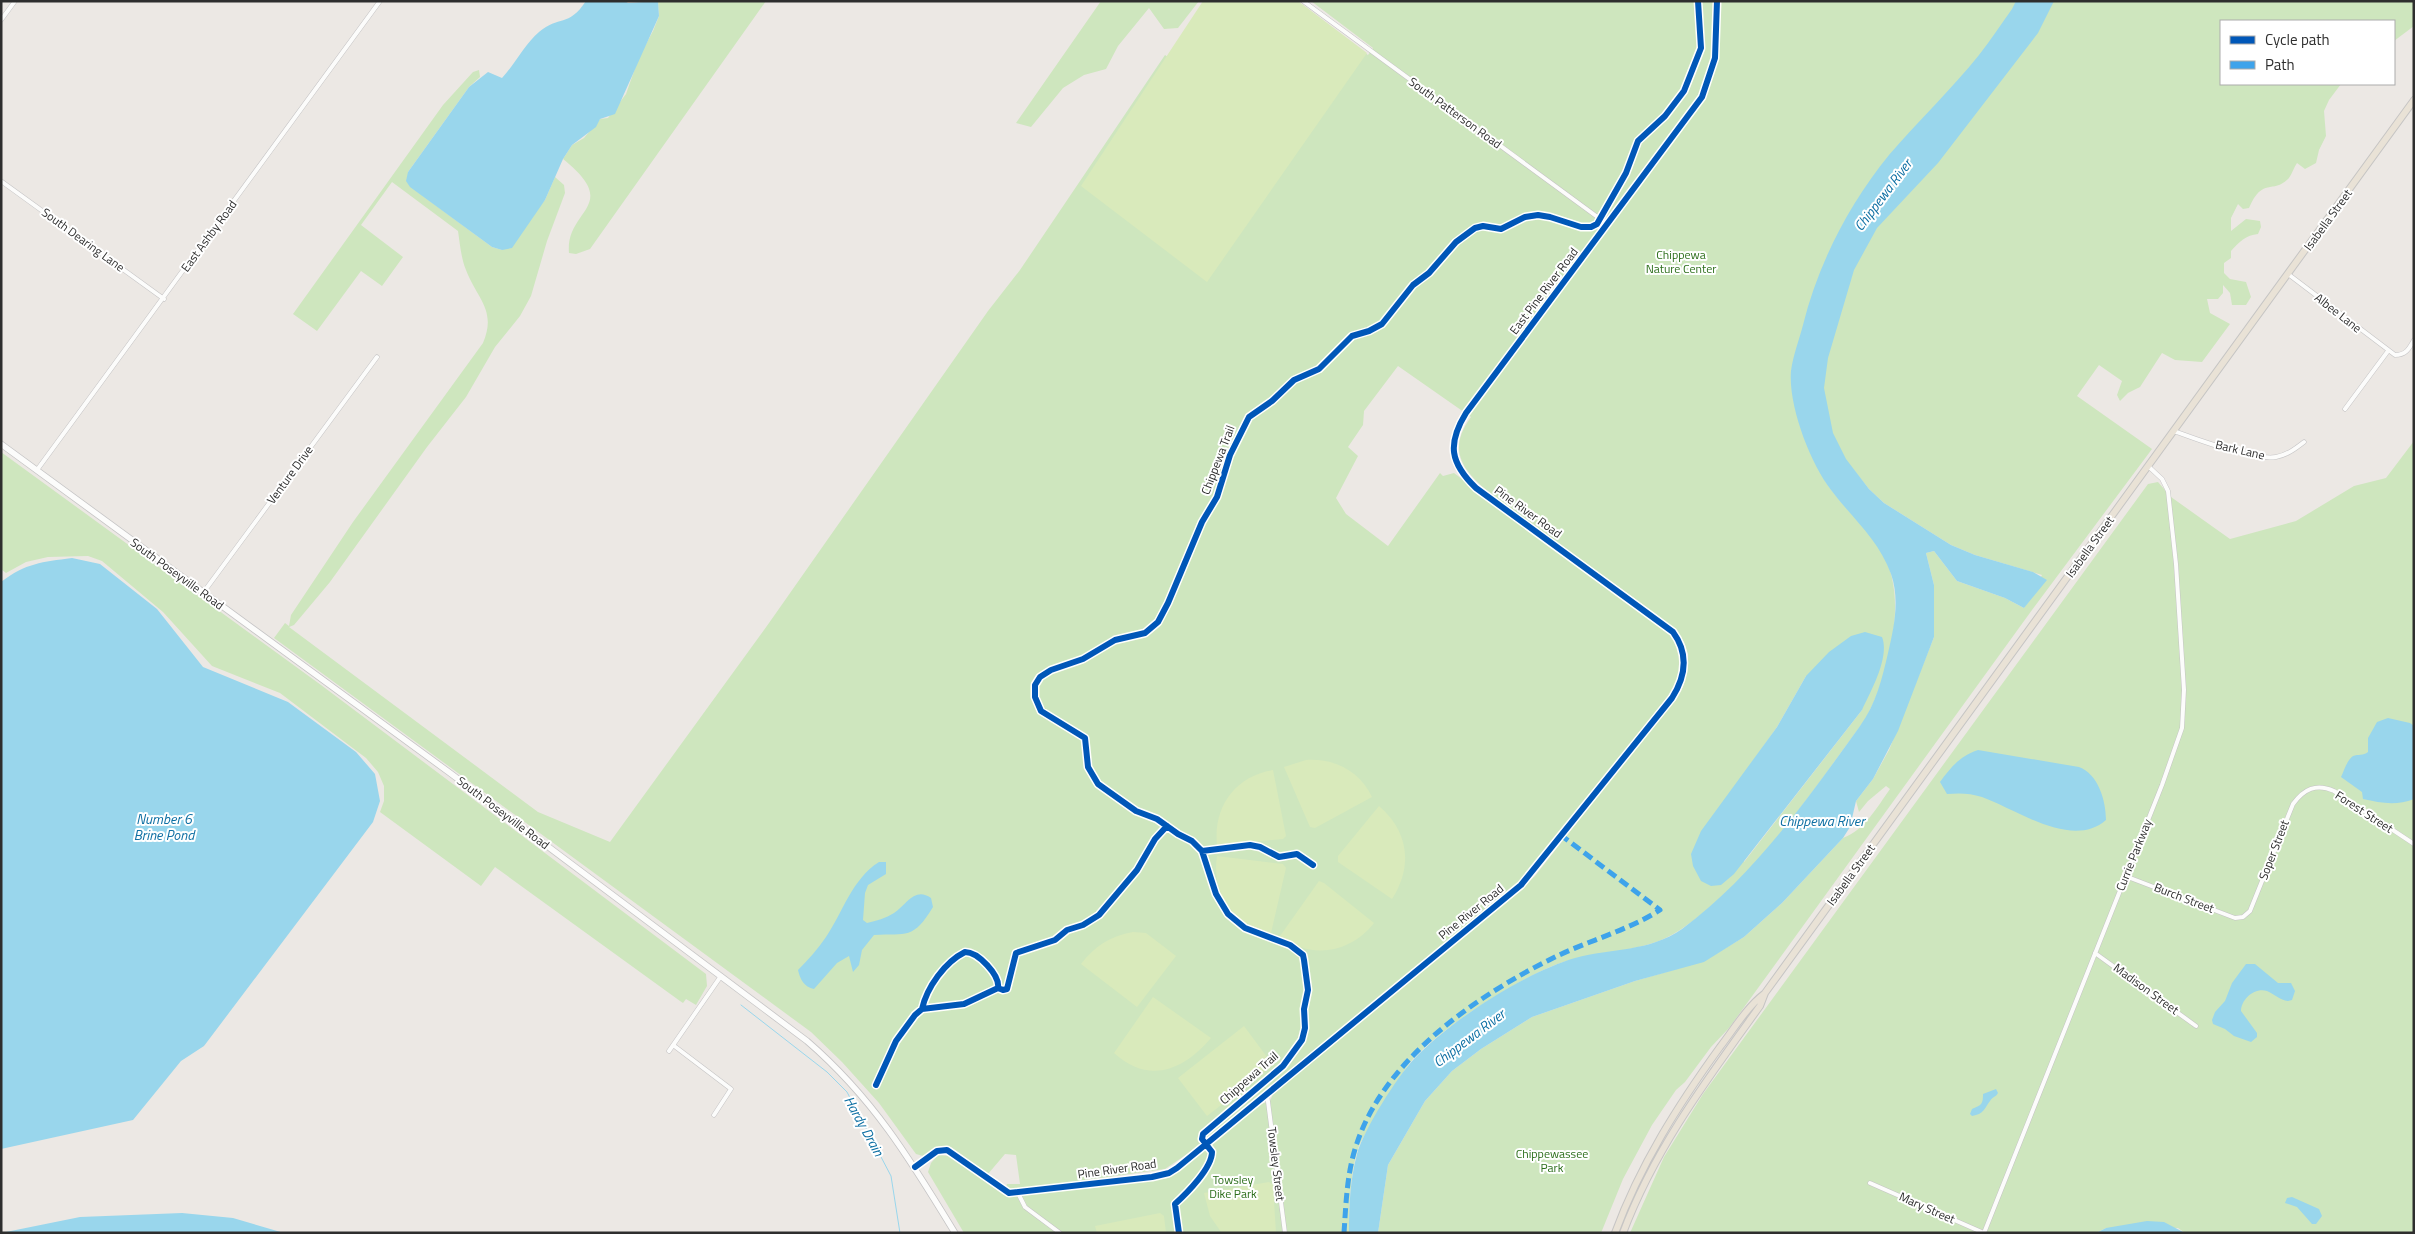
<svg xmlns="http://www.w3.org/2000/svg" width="2415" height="1234" font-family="'Titillium Web',sans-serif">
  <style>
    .green { fill: #cee6be; fill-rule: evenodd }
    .pitch { fill: #d9eabb }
    .water { fill: #99d6ec }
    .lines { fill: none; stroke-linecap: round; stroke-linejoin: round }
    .stream { stroke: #99d6ec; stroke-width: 1 }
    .minor-casing { stroke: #c5c4c5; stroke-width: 5 }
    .tertiary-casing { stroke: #c5c4c5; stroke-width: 6 }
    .secondary-casing { stroke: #c5c4c5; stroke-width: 7 }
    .trunk-casing { stroke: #c6c5c4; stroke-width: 8 }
    .minor { stroke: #fcfcfb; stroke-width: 4 }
    .tertiary { stroke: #fcfcfb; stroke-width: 5 }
    .secondary { stroke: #fcfcfb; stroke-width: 5.5 }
    .trunk { stroke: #e9e2d6; stroke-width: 6 }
    .quiet { stroke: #3ea3eb; stroke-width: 5; stroke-dasharray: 10 5; stroke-linecap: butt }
    .cycleway-casing { stroke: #fff; stroke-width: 9 }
    .cycleway { stroke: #0057b8; stroke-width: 6 }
    .labels { text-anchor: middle; stroke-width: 4; stroke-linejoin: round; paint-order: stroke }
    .street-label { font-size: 12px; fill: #2e2e2e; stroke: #fff }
    .park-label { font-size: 12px; fill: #2c6e1b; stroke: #fff }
    .water-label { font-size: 14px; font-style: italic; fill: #0d6fa3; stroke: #fff }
  </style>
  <rect width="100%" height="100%" fill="#ece8e4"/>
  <path class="green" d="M658 1H766L590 249 576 254 569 253C565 209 623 207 563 159L572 145 584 138 600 119 608 118 626 94 639 57 653 31 659 16Z
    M1101 1H1199L1178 28 1164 29 1149 8 1118 46 1106 69 1084 75 1063 88 1031 127 1016 123Z
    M1311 1H2414V26L2394 41V21H2221V84H2341L2329 100 2324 111 2326 136 2319 150 2316 163 2305 169 2297 163C2294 167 2292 174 2289 178 2273 195 2263 176 2249 208L2243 209 2238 204 2231 218V231L2246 219 2260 221 2261 227 2258 234C2246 235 2239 242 2231 251V258L2224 263V273L2230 279 2246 282 2251 297 2246 305H2232L2230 293 2223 285V293L2218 299H2207L2210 313 2230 324 2202 362 2175 360 2162 353 2140 387 2128 393 2120 401 2117 395 2122 381 2099 365 2077 396 2152 449 2032 610 1729 1028 1711 1047 1685 1082 1676 1090 1652 1125 1623 1179 1601 1233H1378L1388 1165 1425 1101 1452 1071 1481 1049 1532 1017 1635 981 1704 961 1744 937 1782 903 1843 838C1865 830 1877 807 1890 789L1886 786 1868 801 1859 812 1856 801 1873 779 1889 750 1934 637V585L1926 553 1934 551 1957 581 2005 598 2024 608 2042 575 1975 555 1951 545 1884 503 1869 489 1853 469 1825 481C1839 503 1861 521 1876 543 1882 552 1890 567 1892 578 1902 621 1886 684 1864 721 1811 793 1755 879 1680 930 1643 955 1596 949 1555 965 1513 982 1444 1026 1413 1059 1400 1074 1391 1095 1380 1112 1372 1124 1361 1138 1357 1152 1350 1178 1349 1206 1349 1233H964L928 1172 931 1163 938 1155 949 1156 1004 1195 1092 1188 1168 1178 1261 1104 1270 1101 1273 1094 1509 900 1535 876 1683 687 1688 668V654L1684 642 1676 632 1660 617 1495 497C1465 474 1445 452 1471 417L1398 366 1364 411 1363 425 1348 447 1358 456 1336 498 1346 514 1388 546 1440 473 1443 476 1454 473 1670 635C1682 651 1681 669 1675 687L1531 869 1513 888 1199 1146 1165 1169 1014 1190 1006 1187 1007 1184H1020L1016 1155 1005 1154 988 1174 951 1147 939 1146 923 1156 916 1154 879 1103 842 1062 811 1032 274 638 285 623 289 626 291 615 353 522 483 343C497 310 477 299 466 270 461 258 460 244 458 231L392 182 361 225 403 257 382 286 361 271 317 331 293 314 443 105 473 72 479 70 480 77 469 87 408 172 423 196 492 247 502 250 545 200 555 177 564 185 565 193 547 241 531 296 520 316 495 347 466 397 427 447 330 582 294 625 289 627 538 812 610 842 769 623 988 311 1020 270 1165 55 1196 78 1358 48 1368 55 1373 48ZM1806 676 1862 710 1744 862 1750 765 1777 727Z
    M2414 441V1233H2185L2178 1228H2106L2096 1233H1630L1664 1157 1703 1094 2148 484 2158 482 2171 497 2230 539 2296 521 2354 486 2386 478Z
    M1 452 321 685 706 974 707 986 696 1005 686 999 683 1003 680 1001 495 867 481 886 380 812 384 801V786L378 772 366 758 280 693 212 666 163 612 102 561 88 556 48 557 26 562 6 573 1 569Z"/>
  <path class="pitch" d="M1203 1H1298L1367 53 1207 282 1081 186Z
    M1306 760C1334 758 1360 771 1372 797L1315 828 1310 827 1284 767Z
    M1273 770 1286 836 1283 839 1217 845C1213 807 1235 776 1273 770Z
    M1379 806C1409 832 1413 866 1392 899L1338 862V856Z
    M1217 856 1283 864 1286 868 1271 933C1234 925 1211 894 1217 856Z
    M1319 881 1324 883 1374 923C1351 953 1310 960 1280 936Z
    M1133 932 1146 933 1176 956 1137 1007 1081 964C1095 946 1110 936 1133 932Z
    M1153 997 1211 1038C1184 1070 1149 1085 1114 1053Z
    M1244 1026 1273 1065 1207 1116 1178 1078Z
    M1269 1182 1273 1185 1276 1233 1221 1232 1210 1216 1204 1193Z
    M1160 1213 1164 1216 1166 1233H1097L1095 1226Z"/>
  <path class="water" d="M586 1H625L628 3 658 1 659 16 615 114 600 119 596 127 572 145 563 159 545 200 512 248 502 250 492 247 410 187 406 181 408 172 469 87 488 72 502 78C515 64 525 44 539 32 559 15 568 28 586 1Z
    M2016 1H2054L2038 33 1938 163 1877 228 1854 270 1828 358 1824 388 1833 433 1846 459 1869 489 1884 503 1951 545 1975 555 2033 572 2047 580 2024 608 2005 598 1957 581 1934 551 1926 553 1934 585V637L1898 731 1873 779 1856 801 1850 827 1843 838 1782 903 1744 937 1704 962 1635 981 1532 1017 1481 1049 1452 1071 1425 1101 1388 1165 1378 1233H1349C1349 1206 1350 1180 1357 1154 1364 1129 1397 1077 1414 1059 1451 1020 1524 973 1575 958 1612 948 1649 952 1682 929 1754 876 1808 798 1860 726 1876 704 1882 679 1888 653 1894 628 1900 599 1891 574 1879 540 1852 518 1831 490 1810 463 1788 405 1791 371 1793 356 1799 340 1803 325 1818 264 1849 204 1889 155 1918 121 1951 90 1979 55 1991 40 2001 24 2012 9Z
    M72 558 100 564 157 609 203 667 288 702 356 752 375 774 380 801 373 822 204 1046 181 1061 133 1120 1 1149V582C26 563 42 562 72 558Z
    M1865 632 1882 637C1890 657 1871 691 1862 710L1734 874 1721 885 1711 886 1701 881 1693 866 1691 854 1701 831 1777 727 1806 676 1829 652 1851 636Z
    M2388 718 2410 723 2414 726V799C2396 806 2381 803 2363 799L2362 792 2341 777C2344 771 2347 760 2353 756 2358 754 2363 756 2368 752V738L2377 722Z
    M1978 750 2079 767C2098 774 2106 800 2106 820 2072 850 2016 809 1982 797 1970 793 1959 793 1947 794L1940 782C1951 767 1960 756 1978 750Z
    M879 862H886V874L868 885 865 893 863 920 867 923C876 921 886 918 894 913 906 905 915 886 931 898L933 907C913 940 907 933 874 935L862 950 859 965 853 972 849 956 837 963 814 989C804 987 800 979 798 970 808 960 818 949 826 937 843 912 852 879 879 862Z
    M2246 964H2255L2278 983H2291L2295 991 2292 1000 2288 1001C2280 1000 2274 994 2267 991 2255 987 2241 999 2241 1011L2257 1033V1037L2251 1042 2234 1036 2225 1029 2213 1024 2212 1020 2215 1012 2225 1001 2232 983Z
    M1996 1089 1998 1093C1996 1097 1992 1097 1990 1101 1984 1109 1984 1114 1972 1116L1970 1114 1972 1109C1981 1105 1983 1105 1983 1094Z
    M2292 1197 2319 1209 2322 1216 2316 1224H2312L2297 1207 2285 1203 2287 1198Z
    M182 1213 233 1218 284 1233H1L80 1217Z
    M2147 1221 2164 1222 2185 1233H2096L2106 1228Z"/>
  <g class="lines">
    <path class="stream" d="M741 1005 827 1072 847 1092 891 1176 900 1233"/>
    <g class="minor-casing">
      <path id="minor" d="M1303 1 1607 224
        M1 20 15 1
        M1 181 164 299
        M2288 274 2395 355C2406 355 2409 349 2414 340
        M2345 409 2388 351
        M2174 431C2196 439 2254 461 2276 457 2287 455 2295 449 2304 442
        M37 470 380 1
        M203 593 377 357
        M2125 876 2235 918 2243 917 2250 911 2293 804C2304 789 2316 783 2334 791L2414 844
        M2095 953 2196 1026
        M673 1045 731 1089 714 1115
        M669 1051 721 976
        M1267 1094 1285 1233
        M1870 1183 1984 1233 2162 785 2182 728 2184 690 2176 564 2168 491 2162 479 2148 466
        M1018 1193 1025 1207 1060 1233"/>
    </g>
    <g class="tertiary-casing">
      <path id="tertiary" d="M915 1167 937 1151 947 1150 1009 1193 1152 1177 1169 1173 1177 1168 1521 885 1672 698C1686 676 1689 654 1673 632L1476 488C1450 463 1447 444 1466 413L1702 97 1715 58 1717 1"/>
    </g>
    <g class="secondary-casing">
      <path id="secondary" d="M1 444 450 773 807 1041C873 1098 910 1159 955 1233"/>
    </g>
    <g class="trunk-casing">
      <path id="trunk" d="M1615 1233C1640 1165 1678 1105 1720 1047 1734 1029 1746 1008 1764 994
        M1623 1233C1655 1148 1708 1078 1760 1006L1765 993 2414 100"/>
    </g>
    <use href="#minor" class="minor"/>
    <use href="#tertiary" class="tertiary"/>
    <use href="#secondary" class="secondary"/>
    <use href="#trunk" class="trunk"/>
    <path class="quiet" d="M1344 1233C1346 1203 1347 1171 1357 1143 1386 1057 1479 994 1557 956 1591 940 1628 930 1660 910L1562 836"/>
    <g class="cycleway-casing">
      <path id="cycleway" d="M1202 851 1250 845 1260 847 1279 857 1297 854 1313 865
        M922 1009C927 987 945 962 965 952 978 952 1000 975 998 988
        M876 1085 896 1041 915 1015 922 1009 964 1004 998 988 1003 990 1007 989 1016 953 1055 940 1067 930 1083 925 1099 915 1137 870 1155 839 1167 826
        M915 1167 937 1151 947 1150 1009 1193 1152 1177 1169 1173 1177 1168 1521 885 1672 698C1686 676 1689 654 1673 632L1476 488C1450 463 1447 444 1466 413L1702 97 1715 58 1717 1
        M1179 1233 1175 1204C1187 1193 1212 1168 1212 1152L1202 1139 1203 1134 1283 1066 1302 1040 1305 1028 1304 1009 1308 990 1304 960 1303 955 1290 945 1245 928 1228 914 1216 894 1202 851 1192 841 1178 834 1157 819 1136 811 1098 784 1088 767 1085 738 1041 711 1035 697V685L1040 677 1051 670 1083 659 1115 640 1145 633 1158 622 1168 603 1202 522 1217 497 1230 455 1249 417 1272 401 1294 380 1319 369 1352 336 1369 331 1382 324 1413 285 1429 273 1456 242 1475 228 1483 226 1501 229 1525 217 1538 215 1550 217 1581 227H1591L1597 224 1626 173 1638 141 1665 116 1684 91 1701 48 1698 1"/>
    </g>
    <use href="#cycleway" class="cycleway"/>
  </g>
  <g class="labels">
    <g class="street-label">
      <text transform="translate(1455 113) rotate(36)" y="4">South Patterson Road</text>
      <text transform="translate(2328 220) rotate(-54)" y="4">Isabella Street</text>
      <text transform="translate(209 236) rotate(-54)" y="4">East Ashby Road</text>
      <text transform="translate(83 240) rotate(36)" y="4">South Dearing Lane</text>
      <text transform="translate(1544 291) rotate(-53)" y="4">East Pine River Road</text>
      <text transform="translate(2338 313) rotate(38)" y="4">Albee Lane</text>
      <text transform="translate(2240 450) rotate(13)" y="4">Bark Lane</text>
      <text transform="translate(1218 460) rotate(-69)" y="4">Chippewa Trail</text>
      <text transform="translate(290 475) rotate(-54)" y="4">Venture Drive</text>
      <text transform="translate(1528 512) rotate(36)" y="4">Pine River Road</text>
      <text transform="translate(2090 547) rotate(-54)" y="4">Isabella Street</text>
      <text transform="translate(177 574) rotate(36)" y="4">South Poseyville Road</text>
      <text transform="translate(2364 812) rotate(33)" y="4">Forest Street</text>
      <text transform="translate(503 813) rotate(37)" y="4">South Poseyville Road</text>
      <text transform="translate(2274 850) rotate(-69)" y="4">Soper Street</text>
      <text transform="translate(2134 855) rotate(-68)" y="4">Currie Parkway</text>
      <text transform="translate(1851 875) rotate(-54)" y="4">Isabella Street</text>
      <text transform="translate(2184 898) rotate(21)" y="4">Burch Street</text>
      <text transform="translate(1471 912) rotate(-39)" y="4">Pine River Road</text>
      <text transform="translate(2146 989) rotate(36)" y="4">Madison Street</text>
      <text transform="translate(1249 1078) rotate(-41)" y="4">Chippewa Trail</text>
      <text transform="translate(1276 1164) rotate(83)" y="4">Towsley Street</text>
      <text transform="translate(1117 1169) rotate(-8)" y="4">Pine River Road</text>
      <text transform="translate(1927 1208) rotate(24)" y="4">Mary Street</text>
    </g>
    <g class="park-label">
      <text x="1681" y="259">Chippewa<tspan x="1681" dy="14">Nature Center</tspan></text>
      <text x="1552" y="1158">Chippewassee<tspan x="1552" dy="14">Park</tspan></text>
      <text x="1233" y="1184">Towsley<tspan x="1233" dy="14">Dike Park</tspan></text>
    </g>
    <g class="water-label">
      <text transform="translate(1883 195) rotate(-53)" y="5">Chippewa River</text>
      <text x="164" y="824">Number 6<tspan x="164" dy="16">Brine Pond</tspan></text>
      <text x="1822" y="826">Chippewa River</text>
      <text transform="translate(1469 1038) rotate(-37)" y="5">Chippewa River</text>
      <text transform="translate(864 1126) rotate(61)" y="5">Hardy Drain</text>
    </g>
  </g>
  <rect width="2415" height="1234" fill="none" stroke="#2e2e2e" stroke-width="5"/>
  <rect x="2220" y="20" width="175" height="65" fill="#ffffff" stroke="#ababab"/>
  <rect x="2230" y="36" width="25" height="8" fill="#0057b8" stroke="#ababab"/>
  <text x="2265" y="45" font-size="15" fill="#2e2e2e">Cycle path</text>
  <rect x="2230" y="61" width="25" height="8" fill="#3ea3eb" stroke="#ababab"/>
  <text x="2265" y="70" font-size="15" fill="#2e2e2e">Path</text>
</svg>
